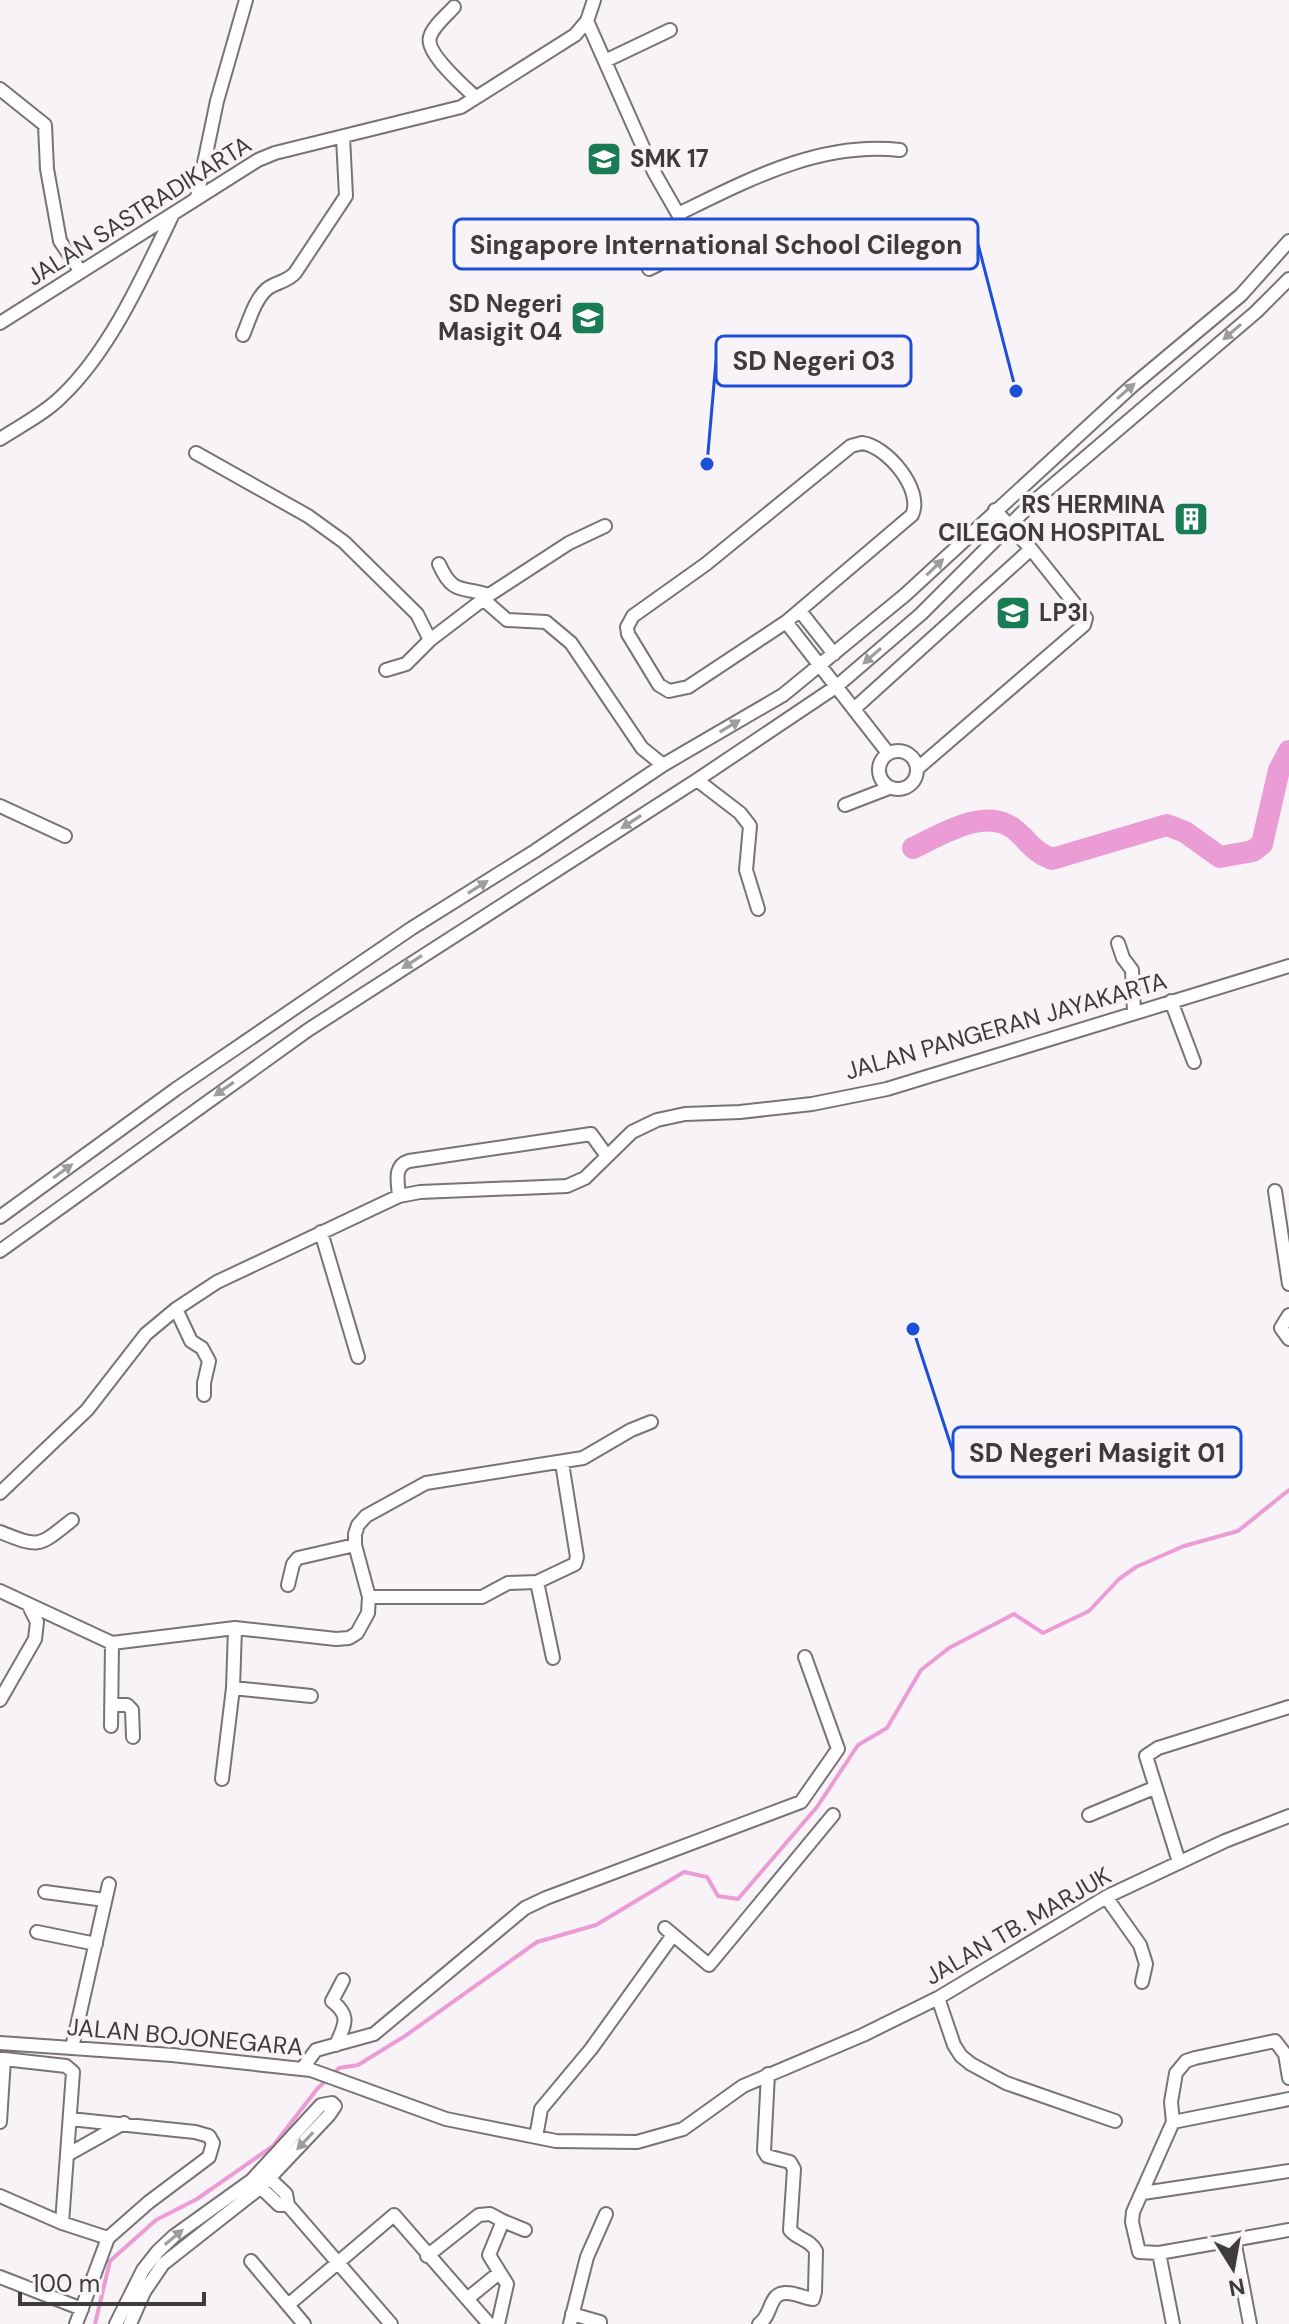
<svg xmlns="http://www.w3.org/2000/svg" width="1289" height="2324" font-family="'DM Sans',sans-serif">
  <style>
    .lines { fill: none; stroke-linecap: round; stroke-linejoin: round }
    .stream { stroke: #eb9cd5; stroke-width: 4 }
    .river { stroke: #eb9cd5; stroke-width: 22 }
    .minor-casing { stroke: #777376; stroke-width: 16 }
    .minor { stroke: #fff; stroke-width: 12 }
    .oneway { fill: #9e9d9e }
    .labels { text-anchor: middle; stroke-width: 7; stroke-linejoin: round; paint-order: stroke }
    .poi-label { font-size: 24px; font-weight: bold; fill: #3d3b3c; stroke: #f8f3f6; text-anchor: start }
    .street-label { font-size: 24px; fill: #3d3b3c; stroke: #f8f3f6 }
    .leader { fill: none; stroke: #1d4ed8; stroke-width: 3 }
    .callout-dot { fill: #1d4ed8; stroke: #f8f3f6; stroke-width: 3 }
    .callout { fill: #f8f3f6; stroke: #1d4ed8; stroke-width: 3 }
    .callout-label { font-size: 26px; text-anchor: middle; font-weight: bold; fill: #3d3b3c }
  </style>
  <rect width="100%" height="100%" fill="#f8f3f6"/>
  <g class="lines">
    <path class="stream" d="M95 2324 110 2261 156 2220 197 2199 273 2146 317 2089 339 2068 358 2065 405 2036 537 1942 596 1925 684 1872 707 1877 718 1896 738 1899 817 1807 858 1745 887 1728 921 1670 949 1648 1014 1614 1043 1633 1089 1611 1119 1579 1136 1567 1184 1546 1238 1531 1289 1490"/>
    <path class="river" d="M913 848C941 835 985 806 1014 829 1029 841 1033 852 1052 859L1167 825 1185 832 1220 857 1253 851 1262 844 1279 770 1289 751"/>
    <g class="minor-casing">
      <path id="minor" d="M454 7C447 15 433 26 430 37 425 53 464 86 475 97
        M587 21 654 172 678 214 692 245 689 249 649 269
        M605 61 670 30
        M0 89 45 125 47 169 60 241 81 272
        M197 197 217 101 246 0
        M678 214C748 180 820 141 900 150
        M0 323 258 160 275 153 461 107 575 35 587 21 594 0
        M243 335C249 321 255 299 267 289 276 282 287 282 295 273L346 196 343 137
        M0 439C20 426 44 414 61 397 110 351 144 274 173 214
        M862 443C887 446 924 490 912 515L786 622 688 687 669 691 659 685 628 634 627 627 633 616 706 564 851 446Z
        M196 453 308 516 344 542 417 614 430 640
        M439 564C453 596 463 586 489 595
        M483 599 507 620 546 622 571 643 642 748 663 765
        M800 611 834 654
        M786 622 888 753
        M386 670 406 664 430 640 489 595 569 543 605 526
        M855 708 1031 549
        M879 770a19 19 0 1 1 38 0a19 19 0 1 1-38 0Z
        M918 768 1084 625 1086 618 1031 549 995 510
        M697 780 740 813 750 826 746 870 758 909
        M845 805 889 788
        M0 806 65 836
        M1118 943 1123 958 1132 970 1134 1012
        M1171 1001 1194 1062
        M1275 1191 1289 1284
        M399 1196C398 1182 393 1166 409 1161L591 1134 607 1156
        M0 1217 176 1089 412 928 535 851 663 765 783 695 905 595 1131 387 1241 295 1289 241
        M321 1232 358 1357
        M0 1251 308 1030 697 780 837 686 921 614 1032 503 1256 312 1289 279
        M176 1309 191 1341 202 1348 209 1361 204 1383V1395
        M1289 1315 1281 1328 1289 1339
        M0 1493 87 1410 146 1334 176 1309 217 1282 399 1196 420 1192 567 1186 585 1178 632 1132 657 1120 685 1114 740 1112 812 1104 887 1089 1289 966
        M0 1532C40 1548 38 1547 72 1520
        M537 1582 553 1658
        M288 1585 293 1564 298 1558 355 1545
        M0 1591 112 1643 235 1628 336 1639 349 1638 357 1633 368 1613 369 1597 355 1545V1534L358 1525 366 1516 426 1483 583 1458 631 1430 651 1422
        M369 1597H482L508 1583 537 1582 575 1564 577 1557 562 1463
        M233 1688 311 1696
        M0 1700 35 1639 37 1622 29 1606
        M111 1705H127L132 1710 133 1737
        M111 1726 112 1643
        M222 1779 233 1688 235 1628
        M1089 1815 1154 1788
        M1179 1862 1146 1756 1158 1748 1289 1707
        M45 1892 105 1900
        M1106 1897 1140 1945 1146 1964 1142 1982
        M665 1928 709 1965 833 1815
        M37 1932 96 1944
        M938 1998 954 2045 961 2056 971 2064 1006 2083 1115 2121
        M0 2043 172 2055 311 2070 446 2119 556 2141 637 2142 683 2129 743 2086 863 2035 938 1998 1108 1896 1225 1841 1289 1816
        M336 2045C344 2025 352 2017 332 2001L343 1980
        M72 2048 109 1884
        M0 2059H4L0 2122
        M4 2059 66 2066 73 2072 62 2223
        M302 2069 316 2050 374 2034 525 1908 546 1898 801 1802 838 1749 805 1657
        M70 2119 195 2132 209 2136 213 2143 209 2157 149 2202 108 2238 76 2324
        M1173 2122 1289 2099
        M536 2137 541 2109 591 2049 673 1935
        M67 2155 124 2123
        M264 2173 286 2194 288 2205 391 2324
        M255 2182 279 2205H288
        M1143 2193 1289 2171
        M0 2196 62 2223 108 2238
        M503 2221 525 2230
        M1234 2240 1250 2324
        M1159 2253 1139 2252 1132 2222 1133 2212 1173 2122 1171 2102 1176 2073 1186 2061 1195 2058 1275 2041 1285 2054 1289 2078
        M427 2256 479 2215 490 2214 503 2221 489 2255 507 2284 498 2324
        M251 2261 288 2305
        M0 2277 82 2309
        M467 2299 499 2273
        M572 2314 600 2322V2324
        M116 2324 143 2270 158 2251 174 2236 252 2180 321 2105 332 2103 335 2106 329 2115 261 2187 163 2264 144 2292 130 2324
        M304 2324 288 2305 394 2215 489 2324
        M570 2324 587 2257 606 2214
        M759 2324C773 2315 768 2292 787 2293 796 2293 804 2298 813 2299L815 2292 816 2251C811 2240 797 2239 790 2230L794 2169 790 2162 767 2156 764 2151 768 2074
        M1173 2324 1159 2253 1289 2230"/>
    </g>
    <use href="#minor" class="minor"/>
  </g>
  <defs><path id="oneway-solid" d="M-6-.8H1V-3.2L6.5 0L1 3.2V.8H-6Z" transform="scale(2)"/></defs>
  <g class="oneway">
    <use href="#oneway-solid" transform="translate(1232 332) rotate(139)"/>
    <use href="#oneway-solid" transform="translate(1126 391) rotate(-41)"/>
    <use href="#oneway-solid" transform="translate(935 567) rotate(-44)"/>
    <use href="#oneway-solid" transform="translate(872 656) rotate(139)"/>
    <use href="#oneway-solid" transform="translate(730 726) rotate(-31)"/>
    <use href="#oneway-solid" transform="translate(631 822) rotate(147)"/>
    <use href="#oneway-solid" transform="translate(478 887) rotate(-32)"/>
    <use href="#oneway-solid" transform="translate(412 962) rotate(147)"/>
    <use href="#oneway-solid" transform="translate(224 1089) rotate(145)"/>
    <use href="#oneway-solid" transform="translate(63 1171) rotate(-36)"/>
    <use href="#oneway-solid" transform="translate(305 2141) rotate(133)"/>
    <use href="#oneway-solid" transform="translate(174 2237) rotate(-40)"/>
  </g>
  <defs>
    <g id="school-square" transform="scale(1.8)"><rect x="-9" y="-9" width="18" height="18" rx="4" fill="#1a7c54" stroke="#f8f3f6"/><path d="M0-5L7-2L0 1L-7-2ZM-4 1L0 2.5L4 1V4Q0 6-4 4Z" fill="#fff"/></g>
    <g id="building-square" transform="scale(1.8)"><rect x="-9" y="-9" width="18" height="18" rx="4" fill="#1a7c54" stroke="#f8f3f6"/><path d="M-4-6H4V6H1V3H-1V6H-4ZM-2.5-4.3h1.7v1.8h-1.7ZM.8-4.3h1.7v1.8H.8ZM-2.5-1h1.7V.8h-1.7ZM.8-1h1.7V.8H.8Z" fill="#fff"/></g>
    <g id="university-square" transform="scale(1.8)"><rect x="-9" y="-9" width="18" height="18" rx="4" fill="#1a7c54" stroke="#f8f3f6"/><path d="M0-5L7-2L0 1L-7-2ZM-4 1L0 2.5L4 1V4Q0 6-4 4Z" fill="#fff"/></g>
  </defs>
  <g fill-rule="evenodd">
    <use href="#school-square" x="604" y="159"/>
    <use href="#school-square" x="588" y="318"/>
    <use href="#building-square" x="1191" y="519"/>
    <use href="#university-square" x="1013" y="613"/>
  </g>
  <g class="labels">
    <g class="poi-label">
      <text x="630" y="167">SMK 17</text>
      <text x="562" y="312" text-anchor="end">SD Negeri<tspan x="562" dy="28">Masigit 04</tspan></text>
      <text x="1165" y="513" text-anchor="end">RS HERMINA<tspan x="1165" dy="28">CILEGON HOSPITAL</tspan></text>
      <text x="1039" y="621">LP3I</text>
    </g>
    <g class="street-label">
      <text transform="translate(139 211) rotate(-32)" y="8">JALAN SASTRADIKARTA</text>
      <text transform="translate(1006 1026) rotate(-16)" y="8">JALAN PANGERAN JAYAKARTA</text>
      <text transform="translate(1018 1926) rotate(-30)" y="8">JALAN TB. MARJUK</text>
      <text transform="translate(185 2037) rotate(5)" y="8">JALAN BOJONEGARA</text>
    </g>
  </g>
  <path class="leader" d="M1016 391L978 244M707 464L716 361M913 1329L953 1452"/>
  <g class="callout-dot">
    <circle cx="1016" cy="391" r="8"/>
    <circle cx="707" cy="464" r="8"/>
    <circle cx="913" cy="1329" r="8"/>
  </g>
  <g class="callout">
    <rect x="454" y="219" width="524" height="50" rx="8"/>
    <rect x="716" y="336" width="195" height="50" rx="8"/>
    <rect x="953" y="1427" width="288" height="50" rx="8"/>
  </g>
  <g class="callout-label">
    <text x="716" y="254">Singapore International School Cilegon</text>
    <text x="814" y="370">SD Negeri 03</text>
    <text x="1097" y="1462">SD Negeri Masigit 01</text>
  </g>
  <g transform="translate(1233 2268) rotate(169)" stroke="#f8f3f6" stroke-width="6" paint-order="stroke">
  <path d="M0-6L14 30L0 20L-14 30Z" fill="#3d3b3c"/>
  <text y="-12" font-size="22" font-weight="bold" text-anchor="middle" fill="#3d3b3c">N</text>
  </g>
  <path d="M20 2292v12h184v-12" fill="none" stroke="#3d3b3c" stroke-width="4"/>
  <text x="32" y="2292" font-size="24" fill="#3d3b3c" stroke="#f8f3f6" stroke-width="6" paint-order="stroke">100 m</text>
</svg>
